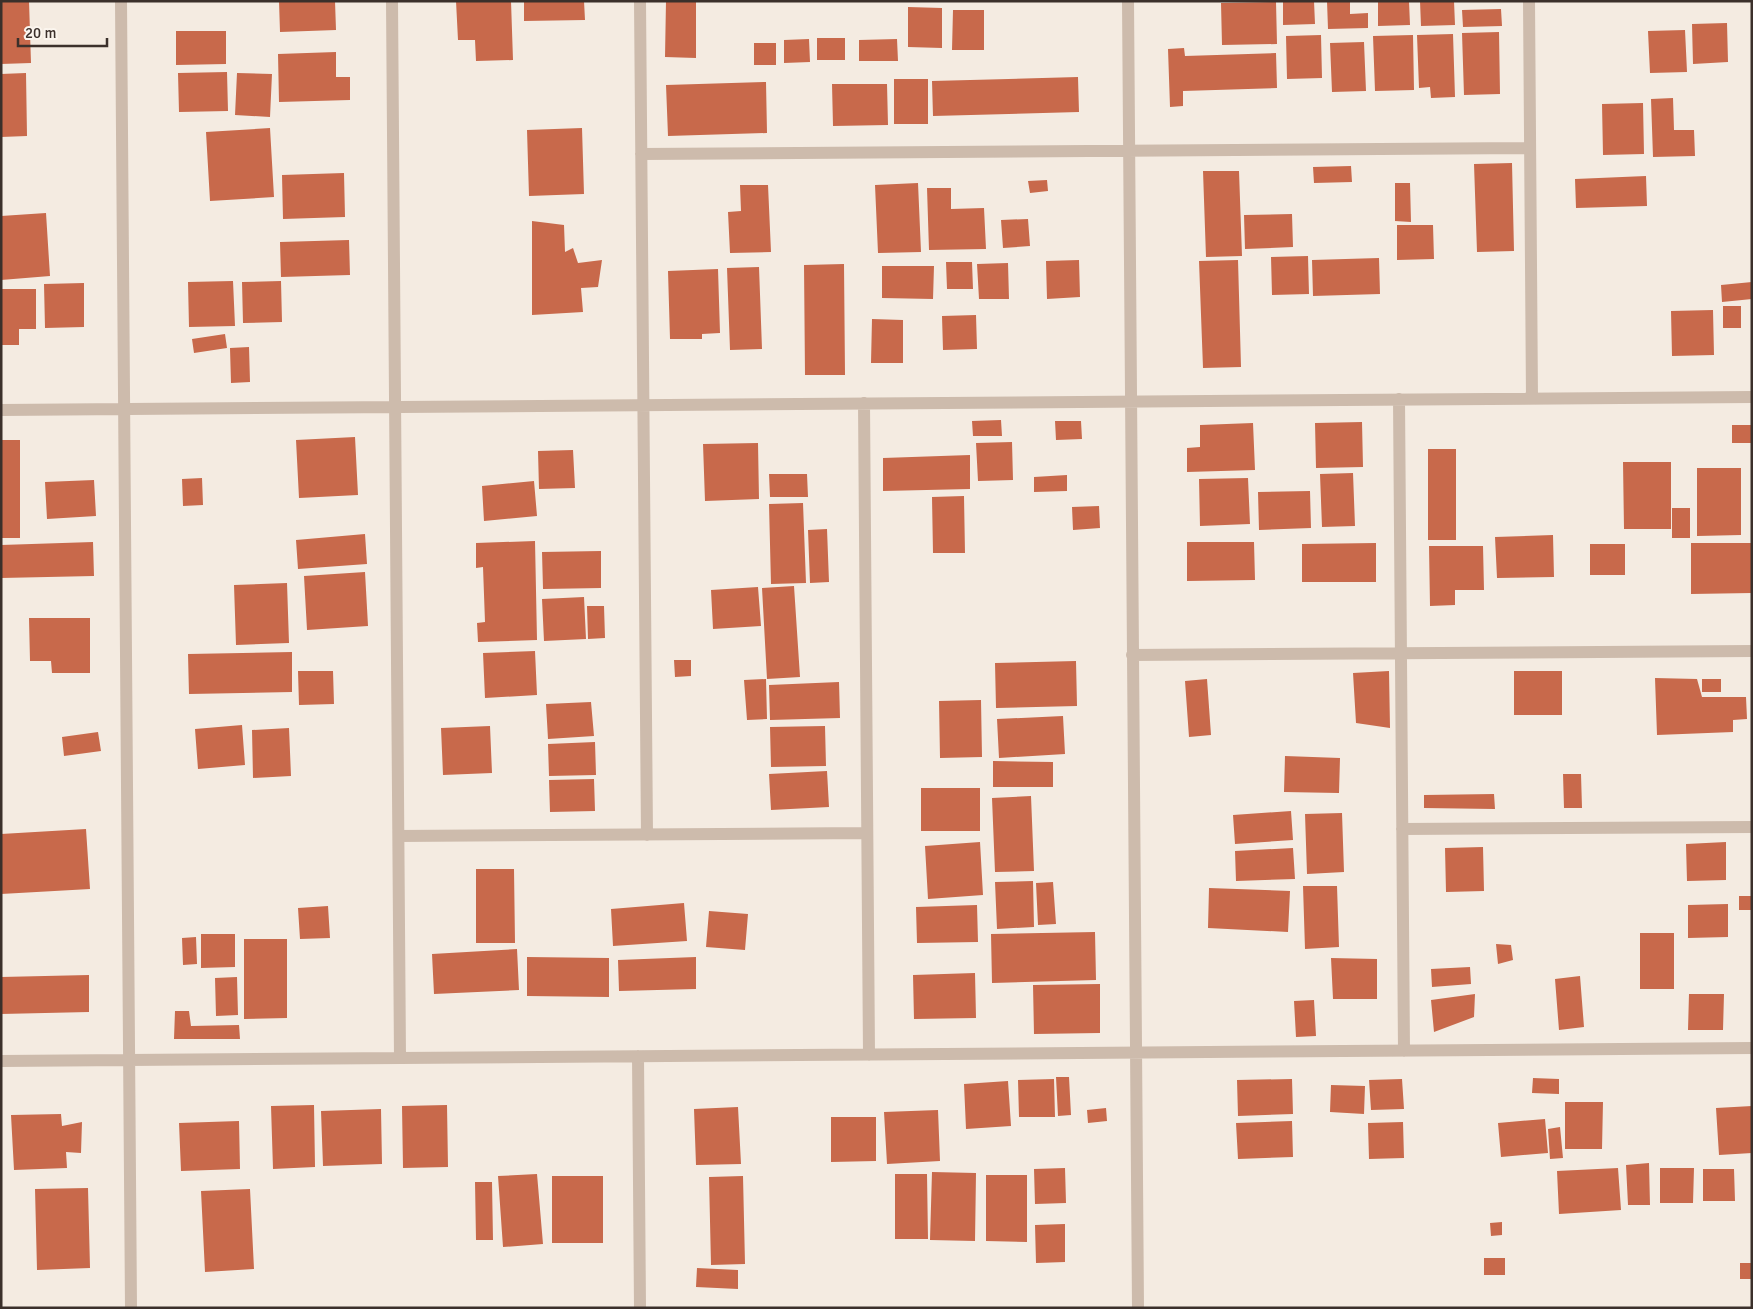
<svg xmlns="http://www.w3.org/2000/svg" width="1753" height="1309" font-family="Signika,sans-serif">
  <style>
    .building { fill: #c8694b }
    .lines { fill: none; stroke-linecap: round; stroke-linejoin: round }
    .minor { stroke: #cdbbac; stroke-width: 12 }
  </style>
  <rect width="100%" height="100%" fill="#f4ebe1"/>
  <path class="building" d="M1 1H29L31 63 1 64Z
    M279 1H335L336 30 280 32Z
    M456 1H511L513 60 476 61 475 40H458Z
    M524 1H584L585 20 524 21Z
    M666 1H696V58L665 57Z
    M1283 1H1314L1315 24 1283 25Z
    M1327 1H1350V14L1368 13V28L1328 29Z
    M1378 1H1409L1410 25 1378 26Z
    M1420 1H1454L1455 25 1421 26Z
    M1276 2 1277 44 1222 45 1221 3Z
    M908 7 942 8V48L908 47Z
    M1501 9 1502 26 1463 27 1462 10Z
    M953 10H984V50H952Z
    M1727 23 1728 62 1693 64 1692 24Z
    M1685 30 1687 72 1650 73 1648 31Z
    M176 31H226V64L176 65Z
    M1499 32 1500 94 1464 95 1462 33Z
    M1453 34 1455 97 1431 98 1430 87 1419 88 1417 35Z
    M1321 35 1322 78 1287 79 1286 36Z
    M1413 35 1414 90 1375 91 1373 36Z
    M817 38H845V60H817Z
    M809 39 810 62 784 63V40Z
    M897 39 898 61H859V40Z
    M1364 42 1366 91 1332 92 1330 43Z
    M754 43H776V65H754Z
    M1184 48 1185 56 1276 53 1277 88 1183 91V106L1170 107 1168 49Z
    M336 52V77H350V100L279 102 278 54Z
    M227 72 228 111 179 112 178 73Z
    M26 73 27 136 1 137V74Z
    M237 73 272 74 270 117 235 115Z
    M1078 77 1079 112 933 116 932 81Z
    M894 79H928V124H894Z
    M766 82 767 133 668 136 666 85Z
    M832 84H887L888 125 833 126Z
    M1673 98 1674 130H1694L1695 156 1653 157 1651 99Z
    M1643 103 1644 154 1603 155 1602 104Z
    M270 128 274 197 210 201 206 132Z
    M582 128 584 194 529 196 527 130Z
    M1512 163 1514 251 1477 252 1474 164Z
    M1351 166 1352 182 1314 183 1313 167Z
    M1203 171H1239L1242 256 1206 257Z
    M344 173 345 217 283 219 282 175Z
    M1646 176 1647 206 1576 208 1575 179Z
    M1047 180 1048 191 1030 193 1028 181Z
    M918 183 921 252 878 253 875 185Z
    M1395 183H1410L1411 222 1395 221Z
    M740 185H768L771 252 730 253 728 212 741 211Z
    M927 188H951V209L984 208 986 249 929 250Z
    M46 213 50 276 1 280V216Z
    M1292 214 1293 247 1245 249 1244 215Z
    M1028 219 1030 246 1003 248 1001 220Z
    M532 221 564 225 565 252 573 248 578 263 602 260 598 287 581 288 583 312 532 315Z
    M1397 225H1433L1434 259 1397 260Z
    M349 240 350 275 281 277 280 242Z
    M1308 256 1309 294 1272 295 1271 257Z
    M1379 258 1380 294 1313 296 1312 260Z
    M1079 260 1080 297 1047 299 1046 261Z
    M1238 260 1241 367 1203 368 1199 261Z
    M946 262H972L973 289H947Z
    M1008 263 1009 299H979L977 264Z
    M844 264 845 375H805L804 265Z
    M882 266H934L933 299 882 298Z
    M759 267 762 349 730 350 727 268Z
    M718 269 720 333 702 334V339H670L668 271Z
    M233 281 235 326 189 327 188 282Z
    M281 281 282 322 243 323 242 282Z
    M1752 282V299L1722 302 1721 285Z
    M84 283V327L45 328 44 284Z
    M1 289H36V329H19V345H1Z
    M1723 306H1741V328H1723Z
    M1713 310 1714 355 1672 356 1671 311Z
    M976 315 977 349 943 350 942 316Z
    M872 319 903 320V363H871Z
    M225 334 227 348 194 353 192 339Z
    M249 347 250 382 231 383 230 348Z
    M1001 420 1002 436H973L972 421Z
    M1055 421H1081L1082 439 1056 440Z
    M1362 422 1363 467 1316 468 1315 423Z
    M1253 423 1255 470 1187 472V448L1200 447V425Z
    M1732 425H1752V443H1732Z
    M355 437 358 495 299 498 296 440Z
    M1 440H20V538H1Z
    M1012 442 1013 480 978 481 976 443Z
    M758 443 759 499 705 501 703 444Z
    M1428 449H1456V540H1428Z
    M573 450 575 488 539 489 538 451Z
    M970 455V489L883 491V458Z
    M1623 462H1671V529H1624Z
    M1697 468H1741V535L1697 536Z
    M1353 473 1355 526 1322 527 1320 474Z
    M769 474H807L808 497H770Z
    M1067 475V491L1034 492V477Z
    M202 478 203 505 183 506 182 479Z
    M1248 478 1250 524 1200 526 1199 479Z
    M94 480 96 516 47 519 45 482Z
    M534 481 537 516 484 521 482 486Z
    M1310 491 1311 528 1259 530 1258 492Z
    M964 496 965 553H933L932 497Z
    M803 503 806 583 771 584 769 504Z
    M1099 506 1100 528 1073 530 1072 507Z
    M1672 508H1690V538H1672Z
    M827 529 829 582 810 583 808 530Z
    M365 534 367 564 298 569 296 540Z
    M1553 535 1554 577 1497 578 1495 537Z
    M535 541 537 640 478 642 477 623 485 622 483 567 476 568V543Z
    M93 542 94 576 1 578V545Z
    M1187 542H1254L1255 580 1187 581Z
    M1376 543V582H1302V544Z
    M1691 543H1752V593L1691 594Z
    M1590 544H1625V575H1590Z
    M1429 546H1483L1484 590H1455V605L1430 606Z
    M601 551V588L543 589 542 552Z
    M365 572 368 626 307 630 304 576Z
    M287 583 289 643 236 645 234 585Z
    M794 586 800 677 767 679 762 588Z
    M758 587 761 626 713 629 711 590Z
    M584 597 586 639 544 641 542 599Z
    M587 606H604L605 638 588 639Z
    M29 618H90V673H52L51 661H30Z
    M535 651 537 695 485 698 483 653Z
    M292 652V692L189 694 188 654Z
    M674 660H691V676L675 677Z
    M1076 661 1077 706 996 708 995 663Z
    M298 671H333L334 704 299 705Z
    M1389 671 1390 728 1356 723 1353 673Z
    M1514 671H1562V715H1514Z
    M1655 678 1697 679 1702 697H1746L1747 719 1733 720V732L1657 735Z
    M766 679 767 719 747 720 744 680Z
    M1207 679 1211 735 1189 737 1185 681Z
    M1702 679H1721V692H1702Z
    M839 682 840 718 770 720 769 685Z
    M981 700 982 757 940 758 939 701Z
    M591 702 594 736 548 739 546 704Z
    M1063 716 1065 754 999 758 997 719Z
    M242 725 245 765 198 769 195 729Z
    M490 726 492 773 443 775 441 728Z
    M825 726 826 766 771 767 770 727Z
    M289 728 291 776 253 778 252 730Z
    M98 732 101 751 64 756 62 737Z
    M595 742 596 775 549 776 548 744Z
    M1285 756 1340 758 1339 793 1284 792Z
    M993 761 1053 762V787H993Z
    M827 771 829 807 771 810 769 774Z
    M1563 774H1581L1582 808H1564Z
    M594 779 595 811 550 812 549 780Z
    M921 788H980V831H921Z
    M1494 794 1495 809 1424 808V795Z
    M1031 796 1034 871 995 872 992 798Z
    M1291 811 1293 840 1235 844 1233 815Z
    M1342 813 1344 872 1307 874 1305 814Z
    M86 829 90 889 1 894V834Z
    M980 842 983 895 928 899 925 846Z
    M1726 842V880L1687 881 1686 844Z
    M1483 847 1484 891 1446 892 1445 848Z
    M1293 848 1295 879 1236 881 1235 851Z
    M476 869H514L515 943H476Z
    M1033 881 1034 927 997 929 995 882Z
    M1053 882 1056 924 1038 925 1036 883Z
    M1303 886H1337L1339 947 1305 949Z
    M1209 888 1290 891 1288 932 1208 928Z
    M1739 896H1752V910H1739Z
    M684 903 687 941 613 946 611 909Z
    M1728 904V937L1688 938V905Z
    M977 905 978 942 917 943 916 907Z
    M328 906 330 938 300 939 298 908Z
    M709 911 748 914 745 950 706 947Z
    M1095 932 1096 980 992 983 991 934Z
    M1640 933H1674V989H1640Z
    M201 934H235V967L201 968Z
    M196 937 197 964 183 965 182 938Z
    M244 939H287V1018L244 1019Z
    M1496 944 1511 945 1513 960 1498 964Z
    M517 949 519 990 434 994 432 954Z
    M527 957 609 958V997L527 996Z
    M696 957V989L619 991 618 960Z
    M1331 958 1377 959V999H1333Z
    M1470 967 1471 984 1432 987 1431 969Z
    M975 973 976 1018 914 1019 913 975Z
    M89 975V1012L1 1014V977Z
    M1580 976 1584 1027 1559 1030 1555 979Z
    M237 977 238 1015 216 1016 215 978Z
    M1100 984V1033L1034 1034 1033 985Z
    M1475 994 1474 1017 1434 1032 1431 1000Z
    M1689 994H1724L1723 1030H1688Z
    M1314 1000 1316 1036 1296 1037 1294 1001Z
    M175 1011H189L191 1026 239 1025 240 1039H174Z
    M1056 1077H1069L1071 1115 1058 1116Z
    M1533 1078 1559 1079V1094L1532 1093Z
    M1054 1079 1055 1117H1019L1018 1080Z
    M1292 1079 1293 1114 1238 1116 1237 1080Z
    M1402 1079 1404 1109 1371 1110 1369 1080Z
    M1008 1081 1011 1126 966 1129 964 1084Z
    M1331 1085 1365 1086 1364 1114 1330 1112Z
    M1565 1102H1603L1602 1149H1565Z
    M314 1105 315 1167 273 1169 271 1106Z
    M447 1105 448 1167 403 1168 402 1106Z
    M1752 1106V1153L1719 1155 1716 1108Z
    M738 1107 741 1164 696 1165 694 1109Z
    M1106 1108 1107 1121 1088 1123 1087 1110Z
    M381 1109 382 1164 323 1166 321 1111Z
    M938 1110 940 1161 887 1164 884 1112Z
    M61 1114 62 1126 82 1122 81 1153 66 1152 67 1168 14 1170 11 1115Z
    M831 1117H876V1161L831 1162Z
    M1545 1119 1548 1153 1501 1157 1498 1123Z
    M239 1121 240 1169 181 1171 179 1123Z
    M1292 1121 1293 1157 1238 1159 1236 1123Z
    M1403 1122 1404 1158 1369 1159 1368 1123Z
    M1560 1127 1563 1158 1550 1159 1548 1129Z
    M1649 1163 1650 1205H1628L1626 1165Z
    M1065 1168 1066 1203 1035 1204 1034 1169Z
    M1618 1168 1621 1210 1559 1214 1557 1171Z
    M1660 1168H1694L1693 1203H1660Z
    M1703 1169H1734L1735 1201H1703Z
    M932 1172 976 1173 975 1241 930 1240Z
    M537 1174 543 1244 503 1247 498 1176Z
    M895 1174H927L928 1239H895Z
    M986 1175H1027V1242L986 1241Z
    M552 1176H603V1243H552Z
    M743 1176 745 1264 711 1265 709 1177Z
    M475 1182H492L493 1240H476Z
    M88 1188 90 1268 37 1270 35 1189Z
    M250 1189 254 1269 205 1272 201 1191Z
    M1502 1222V1235L1491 1236 1490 1223Z
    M1065 1224V1262L1036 1263 1035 1225Z
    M1484 1258H1505V1275H1484Z
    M1740 1263H1752V1279H1740Z
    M697 1268 738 1270V1289L696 1287Z"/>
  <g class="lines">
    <path class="minor" d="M121 1 131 1308
      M392 1 400 1058
      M640 1 647 835
      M1128 1 1138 1308
      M1529 1 1532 398
      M641 154 1530 148
      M1399 399 1404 1051
      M864 403 869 1055
      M1 410 1752 397
      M1132 655 1752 651
      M1402 829 1752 827
      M399 836 867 833
      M638 1056 640 1308
      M1 1061 1752 1048"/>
  </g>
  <rect width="1753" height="1309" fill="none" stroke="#3b302b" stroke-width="5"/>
  <path d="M18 38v8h89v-8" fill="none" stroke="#3b302b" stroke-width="2.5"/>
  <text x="25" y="38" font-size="15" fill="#3b302b" stroke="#fbf5ee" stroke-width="4" paint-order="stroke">20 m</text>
</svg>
